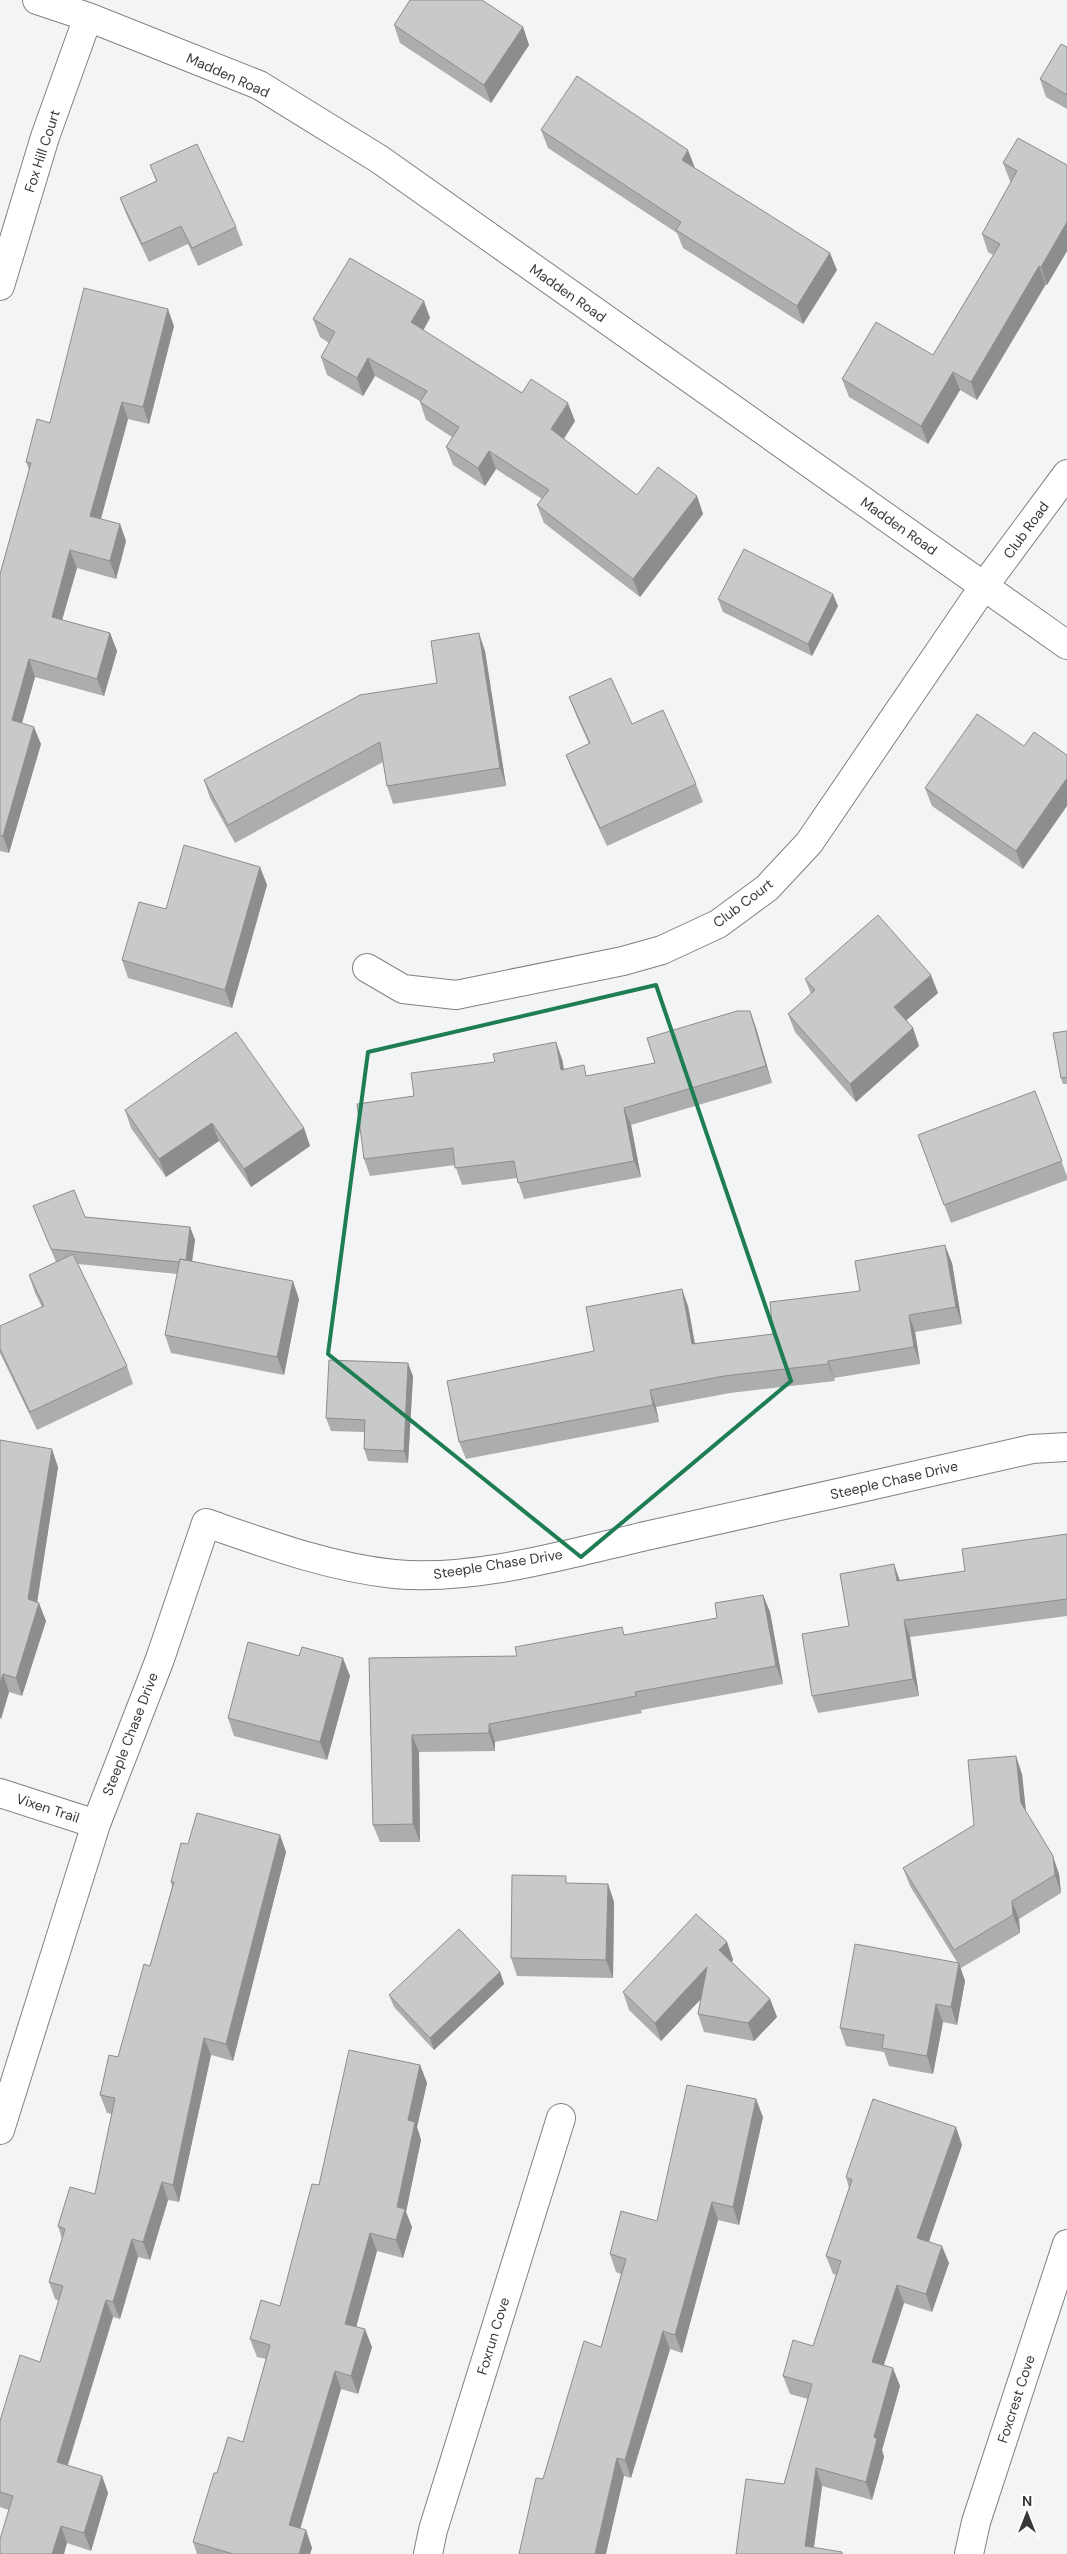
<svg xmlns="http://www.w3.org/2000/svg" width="1067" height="2554" font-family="'DM Sans',sans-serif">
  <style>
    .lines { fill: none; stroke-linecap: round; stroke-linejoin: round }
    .minor-casing { stroke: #808183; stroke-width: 30 }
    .minor { stroke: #fff; stroke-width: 28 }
    .wall { fill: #acadae }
    .shaded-wall { fill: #8c8d8d }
    .building { fill: #c8c9ca; stroke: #8c8d8d }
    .marked { fill: none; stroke: #1f7d54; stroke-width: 4; stroke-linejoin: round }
    .labels { text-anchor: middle; stroke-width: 4.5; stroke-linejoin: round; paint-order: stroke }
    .street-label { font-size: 14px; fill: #383939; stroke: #fff }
  </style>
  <rect width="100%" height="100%" fill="#f3f4f6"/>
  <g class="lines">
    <g class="minor-casing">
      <path id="minor" d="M37 0 88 17 259 85 379 159 1067 645
        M0 286 45 137 88 17
        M367 968 403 989 456 995 623 961 662 950 718 924 767 888 809 843 984 586 1067 474
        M0 1793 96 1824
        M0 2130 96 1824 160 1659 206 1523C267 1544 329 1567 394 1574 475 1582 571 1553 650 1535 777 1507 905 1478 1032 1449L1067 1447
        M428 2554 433 2530 561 2118
        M969 2554 976 2522 1067 2244"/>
    </g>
    <use href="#minor" class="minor"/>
  </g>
  <path class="wall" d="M394 25 523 27 529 45 491 103 400 43Z
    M1067 47V109L1046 97 1040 79Z
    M541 130 695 168 837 270 803 324 683 248 677 233 548 148Z
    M1003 163 1067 165V251L1047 285 1046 284 977 400 960 390 928 444 849 397 842 379 933 355 993 255 988 252 982 234 1011 182 1010 181Z
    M150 165 236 227 243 245 198 266 188 244 149 262 127 216 120 198 156 181Z
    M430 318 423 330 522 393 575 421 564 439 637 495 697 496 703 514 640 597 544 523 537 505 542 499 496 469 485 486 453 465 446 447 452 437 426 420 420 402V401L375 376 363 396 327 375 321 357 329 343 320 337 313 319Z
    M174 326 149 424 128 419 101 519 120 524 126 541 116 579 77 568 62 620 110 633 117 651 104 696 35 677 22 723 41 744 9 853 0 851V574L29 470 26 462 50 423Z
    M718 599 838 606 812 656 723 612Z
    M485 651 506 786 393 804 387 786 383 762 235 843 210 798 204 780 437 683Z
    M569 697 632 724 696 784 703 802 607 846 573 773 566 755 589 744 576 715Z
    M1024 746 1023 869 932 806 925 788Z
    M260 867 267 885 232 1008 128 978 122 960Z
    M805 979 938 993 906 1020 913 1028 919 1046 856 1102 795 1032 788 1014 811 994Z
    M750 1011 756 1028 772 1083 631 1125 641 1177 524 1199 517 1178 462 1185 455 1165 370 1176 364 1159 414 1096 562 1059 564 1069 588 1076 655 1063Z
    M1067 1031V1084H1063L1061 1078Z
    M1035 1091 1067 1176V1180L951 1223 918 1135Z
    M125 1110 304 1128 310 1146 251 1187 219 1141 166 1177 131 1128Z
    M33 1206 85 1217 190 1227 195 1240 192 1262 299 1299 284 1375 171 1353 165 1335 177 1274 78 1264 127 1366 133 1384 37 1430 0 1353V1326L42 1307 35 1293 29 1275 56 1262Z
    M952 1263 962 1324 915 1332 920 1364 834 1378 835 1381 730 1393 656 1407 659 1422 466 1459 459 1442 594 1351 688 1306 695 1344 773 1334 860 1291Z
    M413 1376 408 1463 368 1461 364 1449V1432L331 1431 326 1418Z
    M0 1440 58 1467 37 1602 46 1621 22 1696 9 1692 1 1719 0 1718Z
    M1067 1534V1616L910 1637 919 1696 818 1713 812 1696 849 1626 900 1580 965 1571Z
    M763 1595 770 1612 783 1684 641 1710 642 1713 495 1742V1751L419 1752 420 1842H380L373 1825 369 1658 517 1656 717 1618Z
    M350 1676 327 1760 234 1736 228 1718Z
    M1022 1774 1026 1813 1059 1874 1061 1893 1019 1919 1020 1933 961 1968 960 1967 965 1981 957 2025 943 2022 933 2074 889 2066 884 2052 846 2046 840 2028 957 1962 910 1886 903 1868 974 1825Z
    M280 1835 286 1852 233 2061 211 2055 179 2202 168 2200 150 2260 138 2257 120 2319 113 2317 68 2465 102 2476 108 2493 91 2551 67 2543 9 2510 0 2507V2421L40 2362 59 2301 55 2299 49 2282 62 2239 58 2226 95 2194 112 2114 107 2113 100 2095 118 2057 150 1966 172 1887 171 1882 188 1844Z
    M608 1884 614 1902 613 1978 517 1976 511 1958Z
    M727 1942 733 1960 732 1962 770 1999 777 2017 754 2041 704 2032 698 2014 701 1999 661 2041 629 2010 623 1992Z
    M500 1972 504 1984 434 2050 394 2007 389 1995Z
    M420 2065 427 2083 417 2127 421 2140 406 2212 412 2227 403 2258 377 2251 356 2327 372 2347 358 2394 341 2389 300 2529 306 2530 312 2548 310 2554H197L193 2542 217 2473 243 2442 266 2359 257 2357 250 2339 280 2306 319 2185Z
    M763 2117 739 2225 718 2220 682 2353 670 2349 631 2478 624 2476 543 2479 601 2347 621 2274 616 2272 610 2254 657 2221Z
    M962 2145 929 2241 949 2263 932 2312 904 2303 883 2365 900 2386 882 2450 884 2457 872 2500 822 2486 814 2547 736 2554 784 2484 808 2399 790 2394 783 2376 813 2346 836 2275 833 2274 826 2256 849 2188 846 2177Z"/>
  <path class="shaded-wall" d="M523 27 529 45 491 103 484 85Z
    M688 150 695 168 682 160Z
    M1067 222V251L1047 285 1041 267Z
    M830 253 837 270 803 324 797 306Z
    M1039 266 1046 284 977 400 971 382Z
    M424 301 430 318 418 340 411 322Z
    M168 309 174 326 149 424 143 407Z
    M368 358 375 376 363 396 357 378Z
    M953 372 960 390 928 444 921 426Z
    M122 402 128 419 97 533 90 516Z
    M568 403 575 421 558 447 551 429Z
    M489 451 496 469 485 486 478 468Z
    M697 496 703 514 640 597 633 579Z
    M120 524 126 541 116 579 110 561Z
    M70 550 77 568 58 634 52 617Z
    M833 594 838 606 812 656 808 644Z
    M110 633 117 651 104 696 97 679Z
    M479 633 485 651 506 786 500 768Z
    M29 659 35 677 18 737 12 720Z
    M34 727 41 744 9 853 3 836Z
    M1067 778V806L1023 869 1016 851Z
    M260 867 267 885 232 1008 225 990Z
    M931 975 938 993 901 1025 894 1007Z
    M750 1011 756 1028 772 1083 766 1066Z
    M913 1028 919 1046 856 1102 850 1084Z
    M556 1042 562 1059 567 1086 561 1070Z
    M624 1108 631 1125 641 1177 634 1161Z
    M212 1123 219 1141 166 1177 159 1159Z
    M304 1128 310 1146 251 1187 244 1169Z
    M190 1227 195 1240 190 1275 186 1262Z
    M945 1245 952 1263 962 1324 956 1307Z
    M293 1281 299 1299 284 1375 277 1357Z
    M682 1289 688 1306 698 1361 692 1344Z
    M909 1315 915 1332 920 1364 914 1347Z
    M828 1361 834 1378 835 1381 828 1364Z
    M408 1363 413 1376 408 1463 404 1451Z
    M650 1390 656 1407 659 1422 653 1405Z
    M52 1449 58 1467 35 1616 39 1603 46 1621 22 1696 16 1678Z
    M894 1564 900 1581H897Z
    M763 1595 770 1612 783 1684 776 1666Z
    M904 1620 910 1637 919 1696 913 1679Z
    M343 1658 350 1676 327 1760 320 1742Z
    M3 1674 9 1692 1 1719 0 1716V1683Z
    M489 1724 495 1742V1751L489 1733Z
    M412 1735 419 1752 420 1842 413 1824Z
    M1016 1756 1022 1774 1027 1821 1021 1803Z
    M280 1835 286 1852 233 2061 226 2044Z
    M1053 1856 1059 1874 1061 1893 1055 1875Z
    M608 1884 614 1902 613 1978 606 1960Z
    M1012 1901 1019 1919 1020 1933 1013 1915Z
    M727 1942 733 1960 726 1968 719 1950Z
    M959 1963 965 1981 957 2025 951 2007Z
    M707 1967 714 1985 661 2041 655 2023Z
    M500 1972 504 1984 434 2050 430 2038Z
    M770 1999 777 2017 754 2041 748 2023Z
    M936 2004 943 2022 933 2074 927 2056Z
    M204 2038 211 2055 179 2202 173 2185Z
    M420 2065 427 2083 417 2127 421 2140 406 2212 412 2227 403 2258 396 2240 397 2207 408 2120Z
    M756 2099 763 2117 739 2225 733 2207Z
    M956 2127 962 2145 924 2256 917 2238Z
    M162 2182 168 2200 150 2260 143 2242Z
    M712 2202 718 2220 682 2353 675 2335Z
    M370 2233 377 2251 352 2342 345 2324Z
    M132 2239 138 2257 120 2319 113 2302Z
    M942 2246 949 2263 932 2312 926 2294Z
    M897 2285 904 2303 879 2380 872 2362Z
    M106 2300 113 2317 63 2480 57 2462Z
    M365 2329 372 2347 358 2394 351 2376Z
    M663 2331 670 2349 631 2478 625 2460Z
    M893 2368 900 2386 882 2450 884 2457 872 2500 866 2482 874 2437Z
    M335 2371 341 2389 296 2543 289 2525Z
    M617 2458 624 2476 606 2554H595Z
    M816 2468 822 2486 813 2554 805 2546Z
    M102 2476 108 2493 91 2551 84 2533Z
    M61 2526 67 2543 64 2554H52Z
    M306 2530 312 2548 310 2554H299Z"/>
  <path class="building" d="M410 0H482L523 27 484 85 394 25Z
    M1061 44 1067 47V95L1040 79Z
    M577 76 688 150 682 160 830 253 797 306 676 230 681 222 541 130Z
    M1018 138 1067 165V222L1041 267 1039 266 971 382 953 372 921 426 842 379 876 322 933 355 1000 244 982 234 1017 171 1003 163Z
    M197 144 236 227 192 248 181 226 142 244 120 198 157 181 150 165Z
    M350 258 424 301 411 322 522 393 531 379 568 403 551 429 637 495 658 467 697 496 633 579 537 505 549 490 489 451 478 468 446 447 459 427 420 402 427 391 368 358 357 378 321 357 335 332 313 319Z
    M84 288 168 309 143 407 122 402 90 516 120 524 110 561 70 550 52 617 110 633 97 679 29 659 12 720 34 727 3 836 0 835V574L31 463 26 462 37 419 50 423Z
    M744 549 833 594 808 644 718 599Z
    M479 633 500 768 387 786 380 742 228 825 204 780 360 695 437 683 431 641Z
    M611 678 632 724 663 710 696 784 600 828 566 755 590 743 569 697Z
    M977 714 1024 746 1034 732 1067 755V778L1016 851 925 788Z
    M184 845 260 867 225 990 122 960 139 902 166 909Z
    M878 915 931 975 894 1007 913 1028 850 1084 788 1014 815 990 805 979Z
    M737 1011H750L766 1066 624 1108 634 1161 518 1183 514 1161 455 1168 453 1148 364 1159 357 1104 414 1096 411 1073 495 1062 493 1054 556 1042 561 1070 584 1065 586 1076 655 1063 647 1038Z
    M1067 1031V1077L1061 1078 1053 1033Z
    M236 1032 304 1128 244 1169 212 1123 159 1159 125 1110Z
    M1035 1091 1062 1161 944 1205 918 1135Z
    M74 1190 85 1217 190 1227 186 1260 180 1259 179 1262 51 1249 33 1206Z
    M945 1245 956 1307 909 1315 914 1347 828 1361V1364L724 1376 650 1390 653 1405 459 1442 447 1381 594 1351 586 1307 682 1289 692 1344 773 1334 770 1302 860 1291 855 1261Z
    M73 1254 127 1366 30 1412 0 1349V1326L44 1306 29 1275Z
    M180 1259 293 1281 277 1357 165 1335Z
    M329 1360 408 1363 404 1451 364 1449 365 1420 326 1418Z
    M0 1440 52 1449 28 1599 39 1603 16 1678 3 1674 0 1683Z
    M1067 1534V1599L904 1620 913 1679 812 1696 802 1634 849 1626 840 1574 894 1564 897 1581 965 1571 962 1549Z
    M763 1595 776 1666 635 1692 636 1696 489 1724V1733L412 1735 413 1824 373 1825 369 1658 517 1656 515 1647 622 1627 624 1635 717 1618 715 1603Z
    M248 1642 299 1656 302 1647 343 1658 320 1742 228 1718Z
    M1016 1756 1021 1803 1053 1856 1055 1875 1012 1901 1013 1915 954 1950 903 1868 974 1825 968 1760Z
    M197 1813 280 1835 226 2044 204 2038 173 2185 162 2182 143 2242 132 2239 113 2302 106 2300 57 2462 102 2476 84 2533 61 2526 52 2554H0V2539L13 2496 0 2492V2421L20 2355 40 2362 63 2286 49 2282 65 2229 58 2226 70 2187 95 2194 115 2098 100 2095 109 2055 118 2057 144 1964 150 1966 174 1882H171L181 1843 188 1844Z
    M512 1875 566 1876V1883L608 1884 606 1960 511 1958Z
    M696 1914 727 1942 719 1950 770 1999 748 2023 698 2014 707 1967 655 2023 623 1992Z
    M459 1929 500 1972 430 2038 389 1995Z
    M855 1944 959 1963 951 2007 936 2004 927 2056 882 2048 884 2035 840 2028Z
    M349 2050 420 2065 408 2120 415 2122 397 2207 405 2209 396 2240 370 2233 345 2324 365 2329 351 2376 335 2371 289 2525 306 2530 299 2554H233L193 2542 214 2473H217L228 2437 243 2442 270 2345 250 2339 261 2300 280 2306 312 2184 319 2185Z
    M687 2085 756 2099 733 2207 712 2202 675 2335 663 2331 625 2460 617 2458 595 2554H519L536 2478 543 2479 584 2341 601 2347 626 2259 610 2254 621 2211 657 2221Z
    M873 2099 956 2127 917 2238 942 2246 926 2294 897 2285 872 2362 893 2368 874 2437 877 2439 866 2482 816 2468 805 2546 842 2552V2554H736L746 2479 784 2484 812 2384 783 2376 793 2340 813 2346 841 2261 826 2256 852 2180 846 2177Z"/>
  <path class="marked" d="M656 985 791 1381 581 1557 328 1354 368 1052Z"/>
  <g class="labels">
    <g class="street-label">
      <text transform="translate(228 75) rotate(24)" y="5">Madden Road</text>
      <text transform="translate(42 151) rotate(-72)" y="5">Fox Hill Court</text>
      <text transform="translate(568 293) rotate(35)" y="5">Madden Road</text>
      <text transform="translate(899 526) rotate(35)" y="5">Madden Road</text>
      <text transform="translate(1026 530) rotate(-54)" y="5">Club Road</text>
      <text transform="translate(743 903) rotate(-37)" y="5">Club Court</text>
      <text transform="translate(894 1480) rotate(-13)" y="5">Steeple Chase Drive</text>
      <text transform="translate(498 1564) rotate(-9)" y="5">Steeple Chase Drive</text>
      <text transform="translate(130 1734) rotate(-69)" y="5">Steeple Chase Drive</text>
      <text transform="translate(48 1808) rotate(18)" y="5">Vixen Trail</text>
      <text transform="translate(493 2336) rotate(-73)" y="5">Foxrun Cove</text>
      <text transform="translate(1016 2399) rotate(-72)" y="5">Foxcrest Cove</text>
    </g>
  </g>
  <g transform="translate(1027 2514)" stroke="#ffffff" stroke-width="4" paint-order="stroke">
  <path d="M0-4L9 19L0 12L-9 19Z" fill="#383939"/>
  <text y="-8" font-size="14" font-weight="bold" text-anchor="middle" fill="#383939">N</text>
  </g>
</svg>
